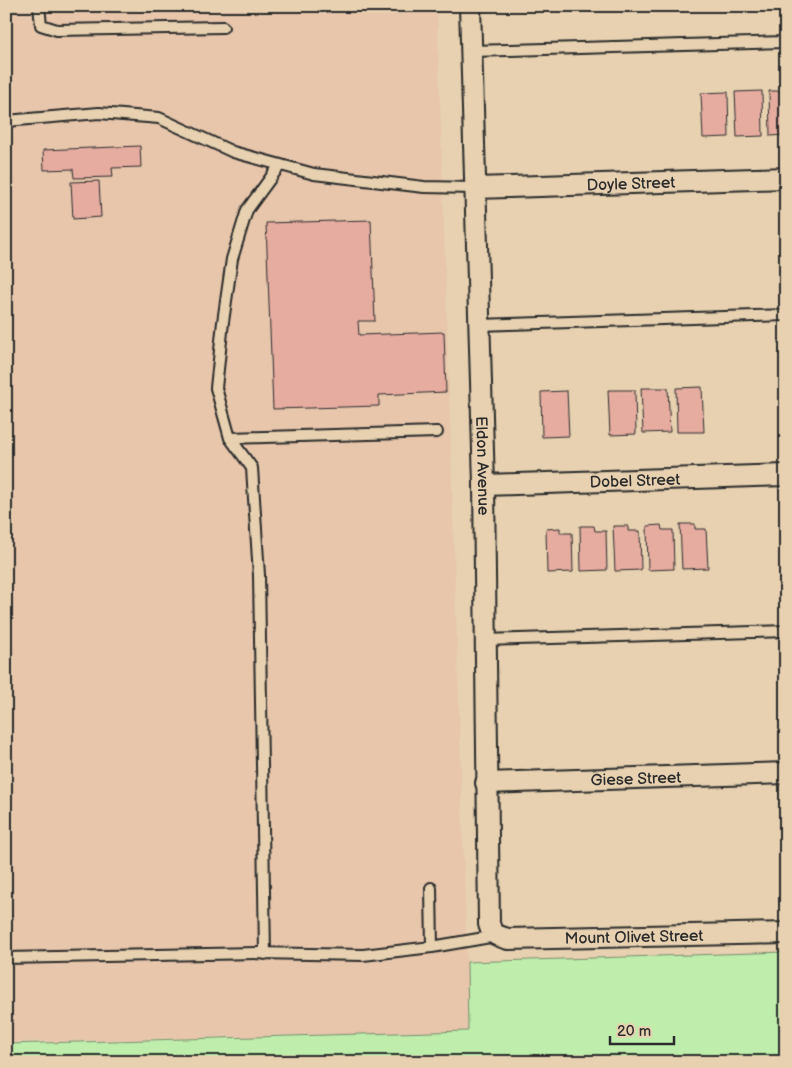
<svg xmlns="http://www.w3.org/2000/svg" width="792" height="1068" font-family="'Balsamiq Sans',sans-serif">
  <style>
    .built { fill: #e7c6ab }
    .green { fill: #bfeeac; stroke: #758c6c }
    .building { fill: #e6aca0; stroke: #2b2b2b }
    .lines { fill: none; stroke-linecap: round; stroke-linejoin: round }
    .lane-casing { stroke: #2b2b2b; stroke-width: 14 }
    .street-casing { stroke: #2b2b2b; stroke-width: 24 }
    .lane { stroke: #e7d1b0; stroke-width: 10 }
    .street { stroke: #e7d1b0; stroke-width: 20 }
    .labels { text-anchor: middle; stroke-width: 5; stroke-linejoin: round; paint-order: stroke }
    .street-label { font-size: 16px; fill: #2b2b2b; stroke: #e7d1b0 }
  </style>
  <rect width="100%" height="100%" fill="#e7d1b0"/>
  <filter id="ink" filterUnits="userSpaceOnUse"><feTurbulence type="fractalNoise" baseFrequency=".02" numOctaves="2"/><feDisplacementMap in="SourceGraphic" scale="10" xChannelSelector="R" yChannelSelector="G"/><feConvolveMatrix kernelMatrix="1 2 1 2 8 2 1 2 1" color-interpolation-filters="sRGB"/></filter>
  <g filter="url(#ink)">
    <path class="built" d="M6 6H437L469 1031 6 1042Z"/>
    <path class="green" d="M786 952V1062H6V1044L468 1031 467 962Z"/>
    <path class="building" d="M762 91 763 136 737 137 735 92Z
      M769 91H786V135L770 136Z
      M728 92 729 137 703 138 701 93Z
      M140 146 141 167 112 168 113 177 74 178 73 169 44 170 43 150Z
      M99 181 101 217 73 219 71 182Z
      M371 220 375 321H358L359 335 444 332 446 392 379 395V406L273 409 266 223Z
      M702 387 704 432H677L676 388Z
      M641 388H668L670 432 643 433Z
      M608 390H635L636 434 610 435Z
      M567 391 569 436 542 437 541 392Z
      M782 521H786V565L784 566Z
      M680 524H695V529H706L708 568 682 569Z
      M661 525 662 530H673L674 569 648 570 647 526Z
      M580 526H594L595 531H606L607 570 581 571Z
      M613 526H628V531H640L641 570 615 571Z
      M560 528V533H572L573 572 547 573 546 529Z"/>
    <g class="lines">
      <g class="lane-casing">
        <path id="lane" d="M39 6 41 25 57 30 223 27
          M472 51 786 42
          M6 121 99 113 159 118 233 152 314 174 424 187 476 188
          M480 325 786 315
          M230 438 437 432
          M485 640 786 631
          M431 888 432 947
          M265 954 259 575 252 468 230 438 216 388 223 322 232 259 247 210 280 165
          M6 958 257 953 363 955 432 947 496 936"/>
      </g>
      <g class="street-casing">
        <g id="street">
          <path id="s1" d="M470 6 484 485 489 924C492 935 498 936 508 939L786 933"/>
          <path id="s2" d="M476 188 786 178"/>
          <path id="s3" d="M484 485 786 475"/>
          <path id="s4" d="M486 783 786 773"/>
        </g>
      </g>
      <use href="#lane" class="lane"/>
      <use href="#street" class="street"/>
    </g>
  </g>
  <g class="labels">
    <g class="street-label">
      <text dy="6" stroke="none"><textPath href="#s2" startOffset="155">Doyle Street</textPath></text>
      <text dy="6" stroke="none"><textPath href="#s1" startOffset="460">Eldon Avenue</textPath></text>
      <text dy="6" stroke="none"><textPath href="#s3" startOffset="151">Dobel Street</textPath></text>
      <text dy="6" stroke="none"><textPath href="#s4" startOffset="150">Giese Street</textPath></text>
      <text dy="6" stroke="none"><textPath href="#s1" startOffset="1070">Mount Olivet Street</textPath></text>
    </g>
  </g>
  <rect width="792" height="1068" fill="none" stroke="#e7d1b0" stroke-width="25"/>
  <rect x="12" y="12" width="767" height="1043" fill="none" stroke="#2b2b2b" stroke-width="2" filter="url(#ink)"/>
  <path d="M610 1036v8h64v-8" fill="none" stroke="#2b2b2b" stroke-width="2.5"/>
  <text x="617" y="1036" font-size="15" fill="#2b2b2b" stroke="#e7d1b0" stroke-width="4" paint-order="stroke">20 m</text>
</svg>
